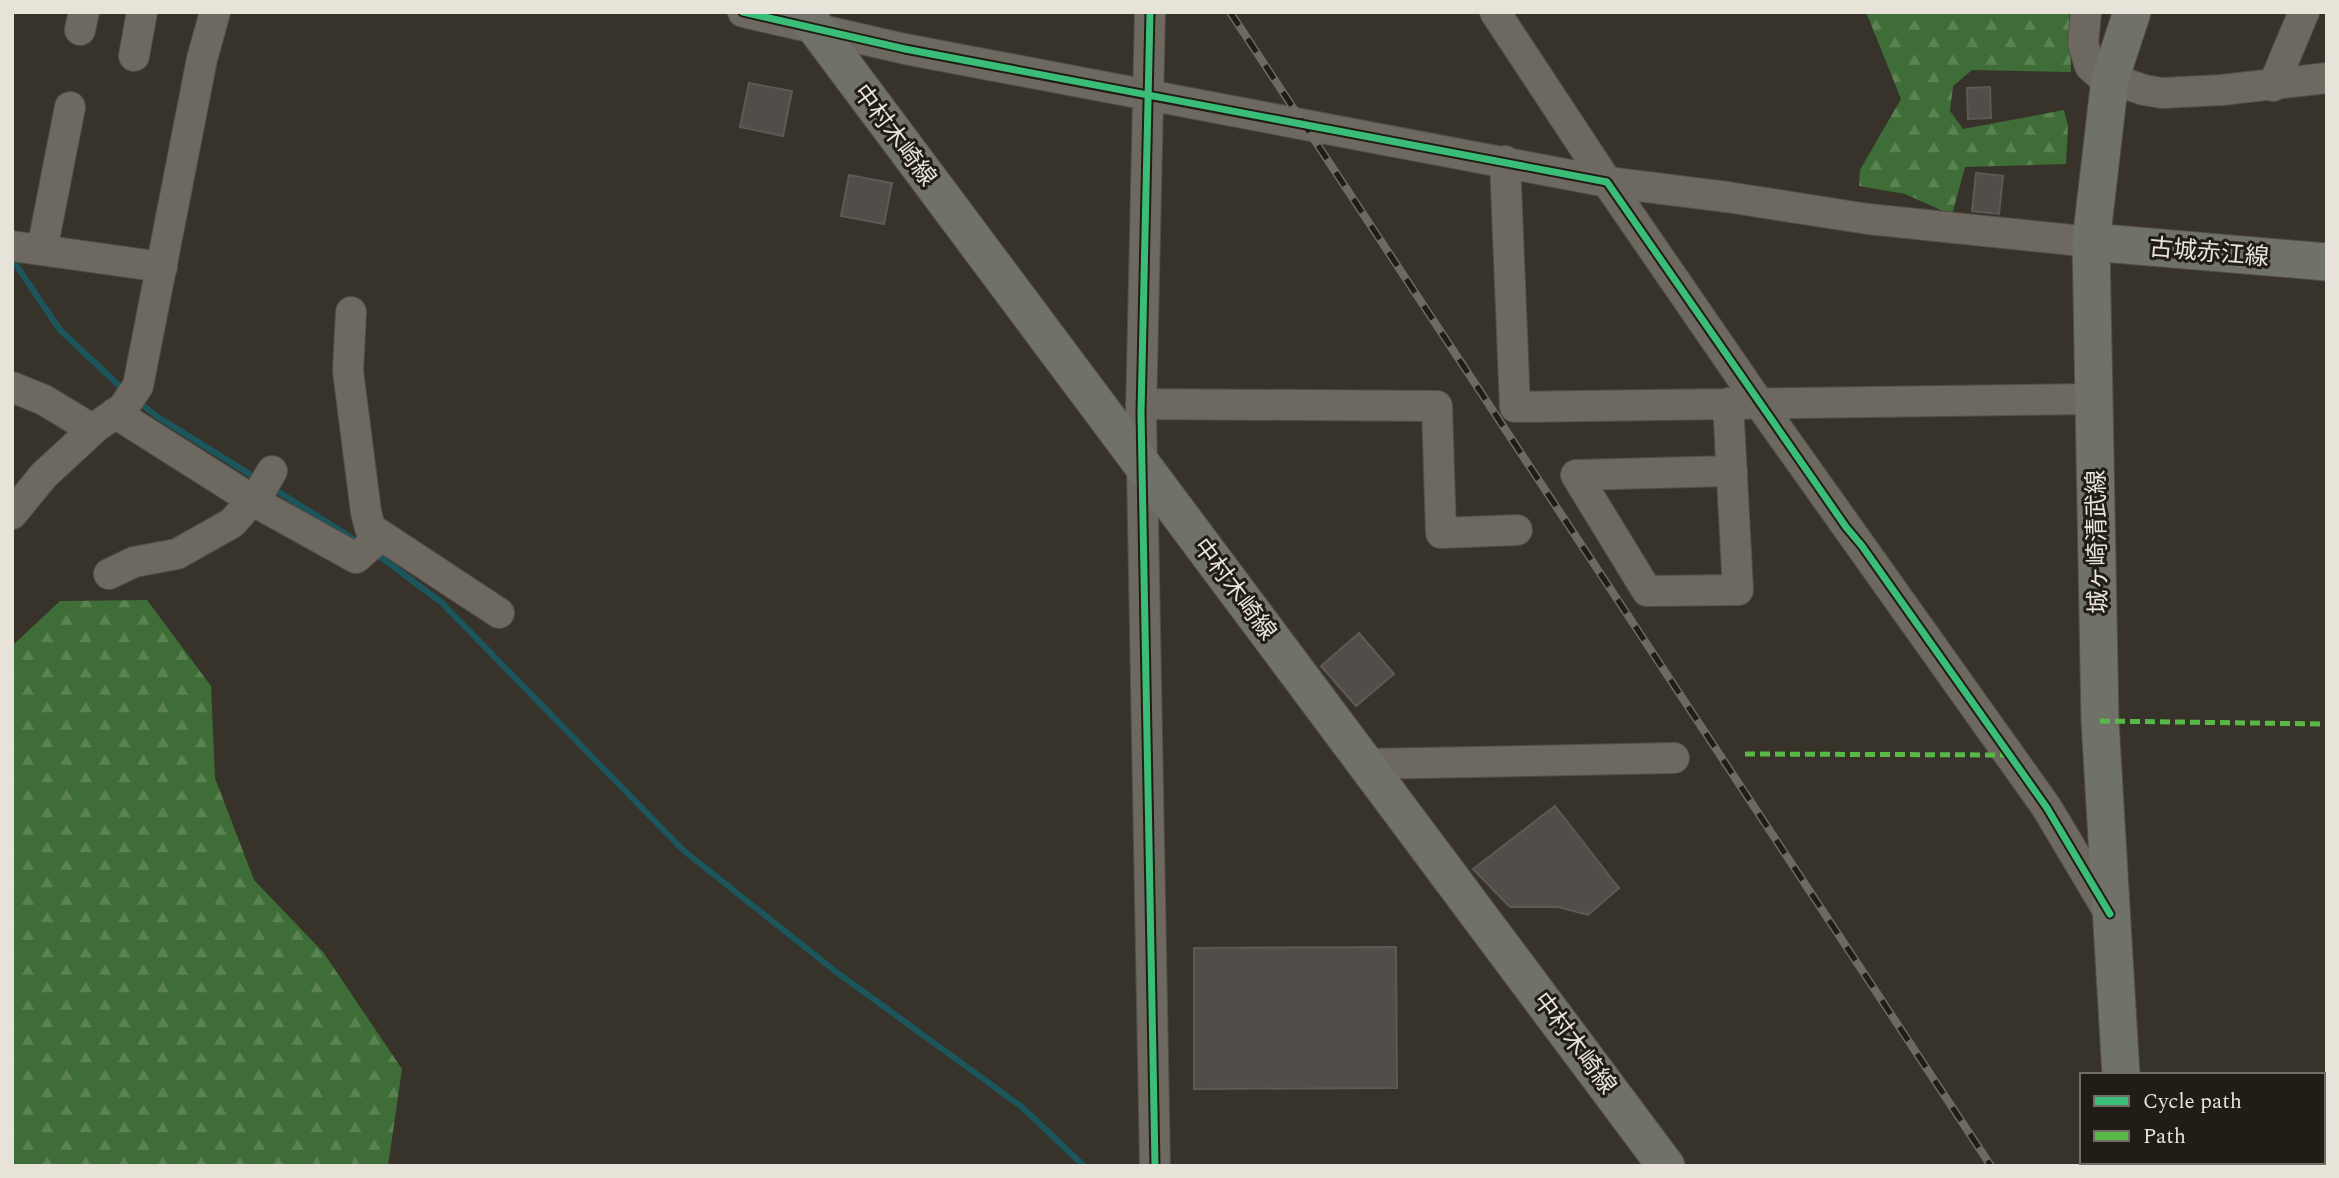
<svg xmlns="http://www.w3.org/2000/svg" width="2339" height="1178" font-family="Spectral,'Noto Sans JP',serif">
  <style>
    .forest { fill: url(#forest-firs) }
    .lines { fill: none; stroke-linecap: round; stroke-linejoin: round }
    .stream { stroke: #1b565d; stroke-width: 6 }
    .building { fill: #534d4a; stroke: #5f5856; stroke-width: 2 }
    .minor-casing { stroke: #534f47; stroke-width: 32 }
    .major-casing { stroke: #534f47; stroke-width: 39 }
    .minor { stroke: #6d6961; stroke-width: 30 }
    .major { stroke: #707269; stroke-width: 37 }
    .rail-casing { stroke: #6e6a62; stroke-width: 8 }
    .rail { stroke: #211d16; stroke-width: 5; stroke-dasharray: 16; stroke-linecap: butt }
    .quiet { stroke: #58b947; stroke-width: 5; stroke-dasharray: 10 5; stroke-linecap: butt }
    .cycleway-casing { stroke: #211d16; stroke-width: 11 }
    .cycleway { stroke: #3abd76; stroke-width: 7 }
    .labels { text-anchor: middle; stroke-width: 6; stroke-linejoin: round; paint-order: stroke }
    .street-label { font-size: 24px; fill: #e8e3d8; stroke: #211d16 }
  </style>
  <defs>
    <pattern id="forest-firs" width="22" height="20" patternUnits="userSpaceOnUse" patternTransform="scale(1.75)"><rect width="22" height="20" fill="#3f6d37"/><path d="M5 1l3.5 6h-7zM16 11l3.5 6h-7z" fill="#5b8253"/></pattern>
  </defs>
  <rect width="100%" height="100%" fill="#38332a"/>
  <path class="forest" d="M1866 12H2069L2071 72 1972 70 1953 86 1950 111 1963 129 2064 110 2068 126 2066 164 1965 167 1952 215 1905 194 1859 186 1860 170 1901 99Z
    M147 600 211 686 215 778 254 880 323 952 402 1069 388 1166H12V646L60 601Z"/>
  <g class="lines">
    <path class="stream" d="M12 259 60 330 125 391
      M136 400 158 417 259 480
      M271 487 360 543
      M375 553 441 602 683 850 835 971 1022 1107 1084 1166"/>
  </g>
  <path class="building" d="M749 83 792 91 783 136 740 127Z
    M1990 87 1991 118 1968 119 1967 88Z
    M1976 173 2003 176 1999 214 1972 211Z
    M849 175 892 183 884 224 841 216Z
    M1359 633 1394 674 1356 706 1321 666Z
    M1555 806 1619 888 1588 915 1558 907H1510L1473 869Z
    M1396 947 1397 1088 1194 1089V948Z"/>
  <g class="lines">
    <g class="minor-casing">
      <path id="minor" d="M743 12 905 49 1607 182 1727 197 1868 219 2091 242
        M1150 12 1141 413 1155 1166
        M1495 12 1607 182 1759 403 2047 808 2110 914
        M2086 12 2083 44 2090 66 2100 75 2144 90 2162 93 2222 90 2327 78
        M80 30 84 12
        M134 56 142 12
        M2273 86 2304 12
        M1505 161 1515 407 2094 399
        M12 246 162 267
        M42 250 70 107
        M351 312 348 371 366 512 370 528 499 613
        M12 387 44 400 92 429
        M1728 403 1738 590 1647 591 1576 475 1732 471
        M1141 404 1437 406 1441 533 1517 530
        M115 413 257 503 356 558 381 536
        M12 514 44 475 97 426 123 408 138 386 202 59 215 12
        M109 574 134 562 177 554 232 523 261 490 272 471
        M1366 764 1674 758"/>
    </g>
    <g class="major-casing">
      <path id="major" d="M804 12 1666 1166
        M2091 242 2327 262
        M2121 1075 2100 721 2091 242 2110 79 2132 12
        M2127 1162V1166"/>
    </g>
    <use href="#minor" class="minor"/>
    <use href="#major" class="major"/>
    <g class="rail-casing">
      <path id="rail" d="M1230 12 1991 1166"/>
    </g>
    <use href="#rail" class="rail"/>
    <path class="quiet" d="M2100 721 2327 724
      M1745 754 2010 755"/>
    <g class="cycleway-casing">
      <path id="cycleway" d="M743 12 905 49 1607 182 1846 527 1862 546 2047 808 2110 914
        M1150 12 1141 413 1155 1166"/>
    </g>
    <use href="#cycleway" class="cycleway"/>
  </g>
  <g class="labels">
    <g class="street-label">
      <text transform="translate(895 135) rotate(53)" y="8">中村木崎線</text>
      <text transform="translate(2209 252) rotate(5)" y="8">古城赤江線</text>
      <text transform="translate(2097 542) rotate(-91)" y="8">城ヶ崎清武線</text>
      <text transform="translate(1235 589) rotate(53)" y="8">中村木崎線</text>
      <text transform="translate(1575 1043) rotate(53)" y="8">中村木崎線</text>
    </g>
  </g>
  <rect width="2339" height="1178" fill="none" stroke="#e8e3d8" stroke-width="28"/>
  <rect x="2080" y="1073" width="245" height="91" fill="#211d16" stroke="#716c64" stroke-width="2"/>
  <rect x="2094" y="1096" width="35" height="10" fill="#3abd76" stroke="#716c64" stroke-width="2"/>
  <text x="2143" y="1108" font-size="21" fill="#e8e3d8">Cycle path</text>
  <rect x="2094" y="1131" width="35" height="10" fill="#58b947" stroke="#716c64" stroke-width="2"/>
  <text x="2143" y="1143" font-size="21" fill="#e8e3d8">Path</text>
</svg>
